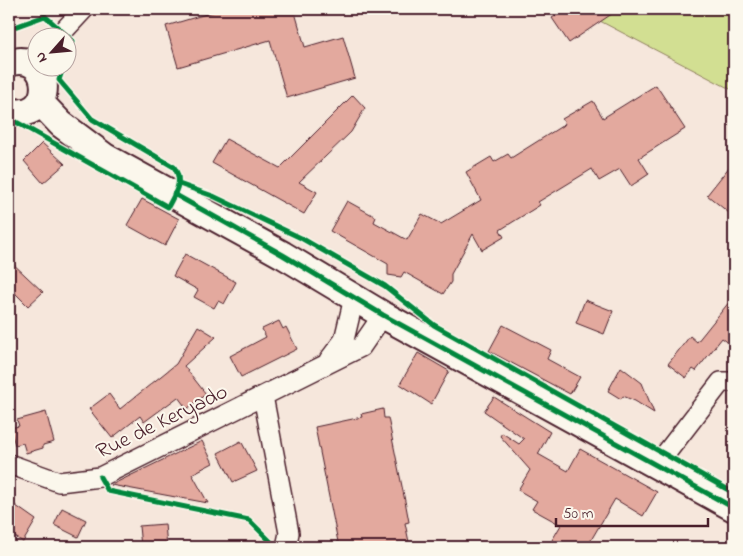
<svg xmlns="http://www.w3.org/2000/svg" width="743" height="556" font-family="'Indie Flower',sans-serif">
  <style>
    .green { fill: #d2df92; stroke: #8e7f5e }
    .building { fill: #e3a99e; stroke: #4a1f2b }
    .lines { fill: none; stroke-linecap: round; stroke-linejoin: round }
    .street-casing { stroke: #4a1f2b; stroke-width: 22 }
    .secondary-casing { stroke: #4a1f2b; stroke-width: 30 }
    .street { stroke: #fbf7ec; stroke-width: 19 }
    .secondary { stroke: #fbf7ec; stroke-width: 26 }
    .cycleway-casing { stroke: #fbf7ec; stroke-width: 8 }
    .cycleway { stroke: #00873e; stroke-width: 5 }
    .labels { text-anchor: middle; stroke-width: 4; stroke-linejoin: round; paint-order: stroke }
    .street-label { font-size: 22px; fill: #4a1f2b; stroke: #fbf7ec }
  </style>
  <rect width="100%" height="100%" fill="#f6e7dc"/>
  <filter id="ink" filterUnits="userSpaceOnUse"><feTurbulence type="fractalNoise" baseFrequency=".02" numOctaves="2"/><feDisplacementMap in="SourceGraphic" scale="10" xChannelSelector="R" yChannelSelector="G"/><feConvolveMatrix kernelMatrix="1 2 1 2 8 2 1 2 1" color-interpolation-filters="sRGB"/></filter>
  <g filter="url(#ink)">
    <path class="green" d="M577 9H734V91Z"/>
    <path class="building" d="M223 9H294L305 47 343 36 355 78 287 98 270 40 178 67 166 26Z
      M565 9H619L569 43 552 18Z
      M656 85 685 129 639 158 649 174 631 186 620 169 599 181 592 169 538 202 540 205 500 230 504 237 482 250 473 234 451 274V282L443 294 404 272 401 277 388 275V264L330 231 347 201 376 217 374 222 407 240 422 214 441 224 481 200 466 172 491 157 494 162 508 154 511 158 565 124 562 119 593 101 603 118Z
      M353 95 365 108 351 132 299 182 317 192 304 214 212 163 226 139 280 168Z
      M42 143 65 164 43 183 24 161Z
      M734 161V217L707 195Z
      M142 199 179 219 165 246 127 225Z
      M185 254 236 282 224 304 218 301 214 308 194 297 198 290 173 276Z
      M9 260 43 292 28 306 9 287Z
      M734 296V347L722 338 696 371 693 369 686 378 668 364 690 336 697 342Z
      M585 300 613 311 604 334 576 323Z
      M279 321 283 329 286 327 297 349 241 377 230 356 266 337 262 329Z
      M503 325 551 350 547 359 580 377 570 394 489 351Z
      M198 326 216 337 184 366 206 394 187 409 178 397 144 422 140 416 112 438 89 409 109 394 120 409 176 364Z
      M418 353 449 371 431 404 400 384Z
      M621 367 642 383 654 413 635 401 623 396 621 399 608 391Z
      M494 397 550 432 538 454 568 471 580 449 657 492 643 516 615 499 587 547H548L561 525 532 509 537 501 518 490 530 470 500 436 502 433 519 444 524 439 484 411Z
      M383 409 384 418H388L406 506 409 522 405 523 409 542 381 547H339L315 427 362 417 361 414Z
      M46 412 54 442 43 445V448L26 453 23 443 15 445 10 428 19 426 17 420Z
      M202 441 213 463 192 474 208 503 111 485Z
      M241 441 257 471 233 482 218 453Z
      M9 501 36 520 23 542 9 533Z
      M62 508 86 520 78 537 54 525Z
      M165 524 167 547H141L139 526Z"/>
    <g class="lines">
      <g class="street-casing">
        <path id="street" d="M57 38 84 9
          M329 360 344 340 354 298
          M263 396 289 533 286 547
          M9 464 59 482 100 477 361 347 383 315
          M657 465 721 382H734"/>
      </g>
      <g class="secondary-casing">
        <path id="secondary" d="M9 63C54 48 57 124 9 111
          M40 102 61 124 105 157 283 255 383 315 734 508"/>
      </g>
      <use href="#street" class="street"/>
      <use href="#secondary" class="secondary"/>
      <g class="cycleway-casing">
        <path id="cycleway" d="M9 29 45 16 73 41 68 56
          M9 118 168 207C175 193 184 182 174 167L92 119 59 80 63 68
          M179 184 213 196 301 238 385 286 434 325 734 493
          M174 194 283 255 383 315 734 508
          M100 477 108 491 249 520 276 547"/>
      </g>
      <use href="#cycleway" class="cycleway"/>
    </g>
  </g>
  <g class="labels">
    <g class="street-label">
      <text transform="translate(161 420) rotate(-26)" y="8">Rue de Keryado</text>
    </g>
  </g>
  <rect width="743" height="556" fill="none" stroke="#fbf7ec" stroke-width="30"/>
  <rect x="15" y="15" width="713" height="526" fill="none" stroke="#4a1f2b" stroke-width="2" filter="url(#ink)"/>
  <g transform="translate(52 52) rotate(243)"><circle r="24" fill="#fbf7ec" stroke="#b4a19f"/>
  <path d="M0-4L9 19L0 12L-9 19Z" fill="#4a1f2b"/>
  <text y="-8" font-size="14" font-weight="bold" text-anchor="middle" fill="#4a1f2b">N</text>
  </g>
  <path d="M556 518v8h152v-8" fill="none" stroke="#4a1f2b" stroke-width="2.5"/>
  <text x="563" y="518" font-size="15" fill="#4a1f2b" stroke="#fbf7ec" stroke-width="4" paint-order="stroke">50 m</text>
</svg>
